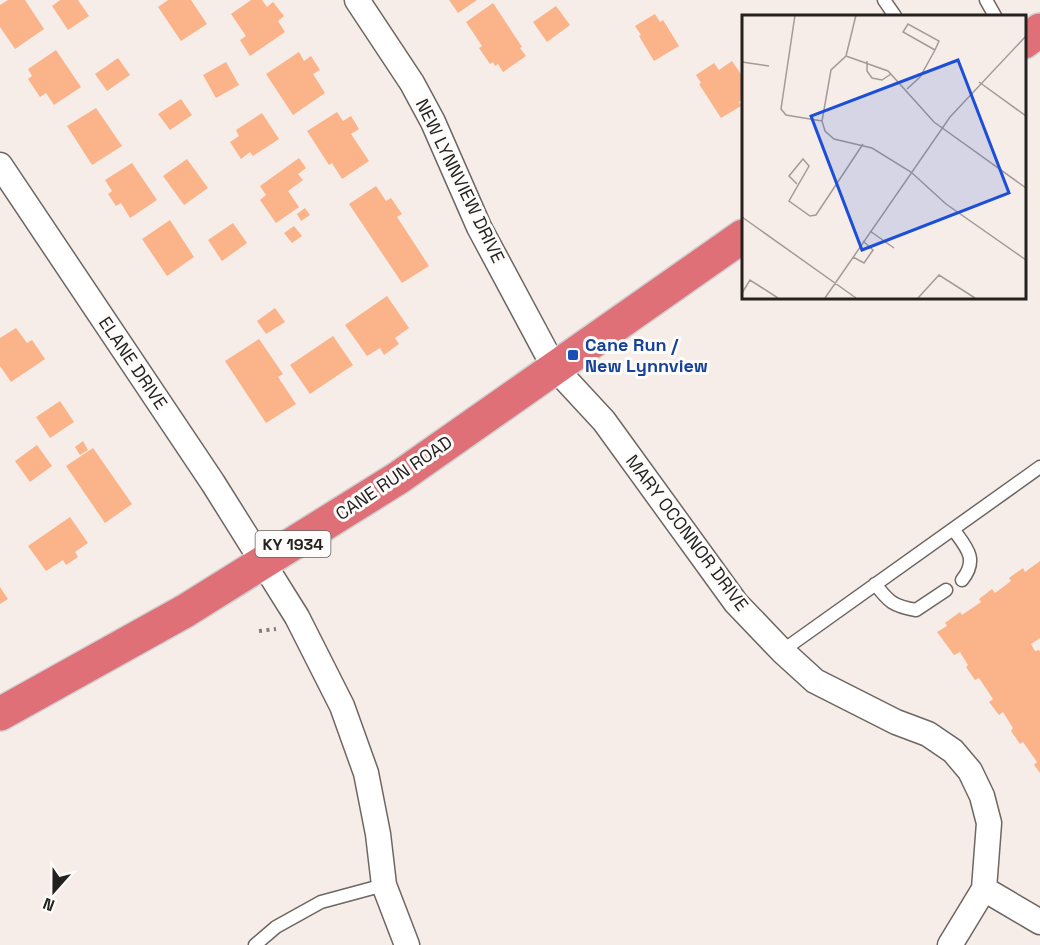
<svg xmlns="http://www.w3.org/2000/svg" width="1040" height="945" font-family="'Space Grotesk',sans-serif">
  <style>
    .building { fill: #fbb38a }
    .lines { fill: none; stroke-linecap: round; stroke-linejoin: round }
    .lane-casing { stroke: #6e6662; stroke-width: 15 }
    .street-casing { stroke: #6e6662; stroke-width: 27 }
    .highway-casing { stroke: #cfcece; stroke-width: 36 }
    .path { stroke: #847e7b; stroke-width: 4; stroke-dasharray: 3 4.5; stroke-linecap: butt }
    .lane { stroke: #fff; stroke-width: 12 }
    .street { stroke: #fff; stroke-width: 24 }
    .highway { stroke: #e07078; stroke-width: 33 }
    .transit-dot { fill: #1a4fb4; stroke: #fefcfb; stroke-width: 2 }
    .labels { text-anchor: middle; stroke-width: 6; stroke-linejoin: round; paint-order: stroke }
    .shield { fill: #fefcfb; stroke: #656361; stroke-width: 1.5 }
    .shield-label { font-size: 16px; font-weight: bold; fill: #24211f }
    .street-label { font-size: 18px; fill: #24211f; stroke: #fefcfb }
    .transit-label { font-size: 18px; font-weight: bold; fill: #164399; stroke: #fefcfb; text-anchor: start }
    .inset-road { fill: none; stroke: #a29b98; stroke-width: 1.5 }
    .view { fill: #1d4ed8; fill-opacity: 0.15; stroke: #1d4ed8; stroke-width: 3 }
    .inset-edge { fill: none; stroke: #24211f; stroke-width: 3 }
  </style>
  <rect width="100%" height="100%" fill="#f6ede8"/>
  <path class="building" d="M8 0H25L44 29 15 49 0 27V5Z
    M60 0H78L89 16 68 30 52 6Z
    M168 0H191L207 24 181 41 158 7Z
    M251 0H262L267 7 273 2 284 16 278 21 285 32 250 56 240 40 246 36 231 14Z
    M449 0H477L458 13Z
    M493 3 522 47 520 48 526 56 503 72 498 64 495 66 493 62 490 64 479 48 482 46 466 22Z
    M556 6 570 25 547 42 533 22Z
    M655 14 660 22 663 20 679 46 654 61 639 36 641 35 635 26Z
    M56 50 81 87 54 105 46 93 40 97 28 79 32 76 28 69Z
    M299 52 304 61 311 56 320 70 313 74 325 93 293 115 266 74Z
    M118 58 130 75 107 91 95 74Z
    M732 61 743 77V99L739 102 741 106 721 118 699 84 701 83 696 75 714 63 719 70Z
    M226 62 239 85 216 98 203 75Z
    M181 99 192 115 170 130 158 114Z
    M96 108 122 146 92 165 67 126Z
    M337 112 343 121 351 116 359 129 351 134 369 161 342 179 332 163 329 165 307 131Z
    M262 113 279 139 253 156 250 152 241 159 230 142 239 136 236 130Z
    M299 158 306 168 298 174 303 180 288 191 299 207 276 223 260 200 266 195 260 186Z
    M187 159 208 188 184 205 163 176Z
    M132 163 157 200 130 218 121 203 116 206 108 194 112 191 105 180Z
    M376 186 386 201 391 198 402 214 397 217 429 266 402 283 349 204Z
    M305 208 310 215 301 221 297 214Z
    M170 220 194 257 167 276 142 239Z
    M233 223 247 243 222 261 208 240Z
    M294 226 302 236 292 243 284 233Z
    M387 296 409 328 395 338 399 344 384 355 380 348 367 356 345 325Z
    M275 308 285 322 266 334 257 321Z
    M16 328 27 343 32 340 45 359 11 382 0 366V338Z
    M333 336 353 365 310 394 290 365Z
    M259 339 283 374 278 377 296 404 266 423 225 361Z
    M60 401 74 422 50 438 36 417Z
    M83 441 88 450 80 455 75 447Z
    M37 445 52 466 30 482 15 461Z
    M93 448 132 504 105 523 66 466Z
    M70 517 88 543 75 552 78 557 66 565 63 560 46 571 28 546Z
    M1040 561V638L1031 644 1035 651 1039 650 1040 652V773L1034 765 1037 762 1023 742 1020 744 1011 731 1013 728 1003 712 999 715 989 702 993 699 979 678 975 680 966 667 968 665 960 652 954 655 937 632 947 626 945 623 960 612 962 615 981 602 979 599 992 589 995 593 1011 581 1009 578 1023 568 1025 572Z
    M0 587 8 599 0 604Z"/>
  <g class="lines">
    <g class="lane-casing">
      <path id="lane" d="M884 0 895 16
        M986 0 995 16
        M953 529C966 547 979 559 962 580
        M875 584C889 602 893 606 916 610L946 590
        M782 651 1040 467
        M255 945 276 927 321 902 384 885"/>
    </g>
    <g class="street-casing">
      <path id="street" d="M357 0 412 83 433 122 479 227 554 367 604 421 736 603 782 651 815 681 896 722 928 734 953 751 970 771 982 796 989 823 984 889 950 945
        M0 165 213 483 297 617 342 706 366 773 378 834 384 885 407 945
        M984 889 1040 922"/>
    </g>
    <g class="highway-casing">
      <path id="highway" d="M1024 42 1040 30
        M0 714 185 611 398 478 743 236"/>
    </g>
    <path class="path" d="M259 631 276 629"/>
    <use href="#lane" class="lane"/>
    <use href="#street" class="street"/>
    <use href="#highway" class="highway"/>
  </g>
  <rect class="transit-dot" x="567" y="349" width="12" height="12" rx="3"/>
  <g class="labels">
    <rect class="shield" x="255.5" y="531" width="75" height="26" rx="4.5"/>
    <g class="shield-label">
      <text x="293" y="550">KY 1934</text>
    </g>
    <g class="street-label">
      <text transform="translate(460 181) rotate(64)" y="6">NEW LYNNVIEW DRIVE</text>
      <text transform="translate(133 363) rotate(56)" y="6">ELANE DRIVE</text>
      <text transform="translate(394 478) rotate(-34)" y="6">CANE RUN ROAD</text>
      <text transform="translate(687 533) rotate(53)" y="6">MARY OCONNOR DRIVE</text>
    </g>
    <g class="transit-label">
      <text x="585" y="351">Cane Run /<tspan x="585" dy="21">New Lynnview</tspan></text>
    </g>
  </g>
  <g transform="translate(742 15)">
    <rect width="284" height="284" fill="#f6ede8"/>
    <path class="inset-road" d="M53 0 39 94 44 100 80 106M114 0 104 41 89 55 80 106 83 116 92 124 130 133 169 157 204 189 284 245M104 41 146 56 192 107 284 173M125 46V56L130 63 140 65 149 59M0 47 27 51M237 67 284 101M165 74 178 62 193 35 197 26 166 9 161 17 193 35M55 169 47 161 61 144 67 151 47 186 68 201 74 200 121 129M0 202 114 283M128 216 152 233M111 242 122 248 131 235 121 226M0 278 8 265 36 283M83 283 208 102 284 21M176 283 197 260 233 283"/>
    <path class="view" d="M216 45 267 178 120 235 69 101Z"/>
    <rect width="284" height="284" class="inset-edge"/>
  </g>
  <g transform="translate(54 891) rotate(201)" stroke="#fefcfb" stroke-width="4.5" paint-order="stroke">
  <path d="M0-4.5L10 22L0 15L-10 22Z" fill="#24211f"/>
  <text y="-9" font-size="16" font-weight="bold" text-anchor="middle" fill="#24211f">N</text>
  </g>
</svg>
